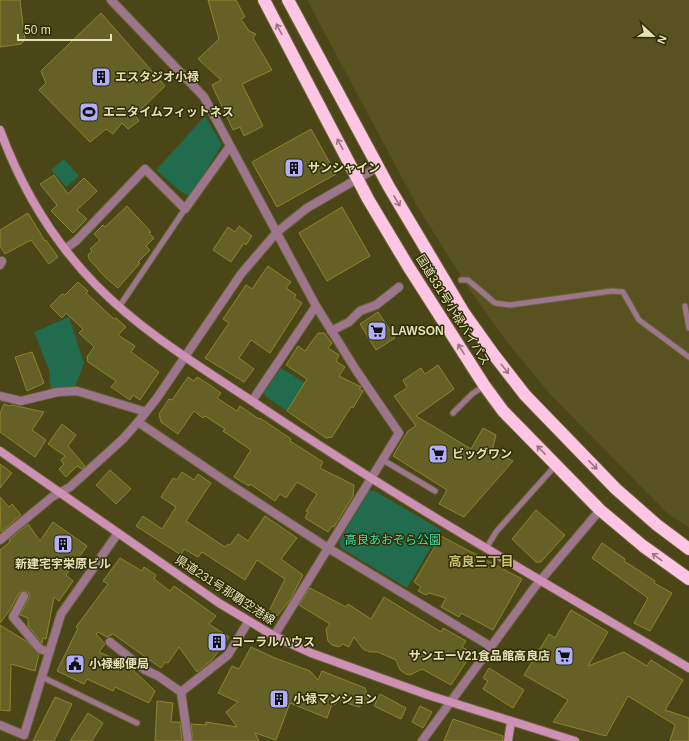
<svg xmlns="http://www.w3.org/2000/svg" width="689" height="741" font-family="Arial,'Noto Sans JP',sans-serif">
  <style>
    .built { fill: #57521f }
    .green { fill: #216b4f }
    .building { fill: #656026; stroke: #8d852c }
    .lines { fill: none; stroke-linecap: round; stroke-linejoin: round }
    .lane-casing { stroke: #696537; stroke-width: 7 }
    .street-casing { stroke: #696537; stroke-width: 10 }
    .secondary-casing { stroke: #696537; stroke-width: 10 }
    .highway-casing { stroke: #696537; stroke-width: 14 }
    .lane { stroke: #9d758c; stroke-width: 5 }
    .street { stroke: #9d758c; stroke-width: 8 }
    .secondary { stroke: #ce90b4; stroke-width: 8 }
    .highway { stroke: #ffc5e5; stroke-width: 12 }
    .oneway { stroke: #977876 }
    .labels { text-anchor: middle; stroke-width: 3; stroke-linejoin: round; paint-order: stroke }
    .poi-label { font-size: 12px; font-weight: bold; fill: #e5e2b9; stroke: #2f2c06; text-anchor: start }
    .street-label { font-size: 12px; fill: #e5e2b9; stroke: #2f2c06 }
    .park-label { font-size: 12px; fill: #3ae4a8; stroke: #2f2c06 }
    .neighbourhood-label { font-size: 13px; font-weight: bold; fill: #ccc46e; stroke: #2f2c06 }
  </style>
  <rect width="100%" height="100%" fill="#4a4617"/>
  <path class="built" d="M307 0H689V528L667 513 549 393 507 342 468 288 416 204Z"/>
  <path class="green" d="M205 116 221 143V146L190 196 181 192 156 170Z
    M64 159 79 176 66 187 51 170Z
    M69 317 84 363 75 387 51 390 49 370 34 332Z
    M281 368 305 383 287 411 265 396 264 392Z
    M369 490 375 491 441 530 407 588 341 548 339 541Z"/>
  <path class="building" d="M0 0H20L25 40 21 44 0 47Z
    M208 0H236L245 17 241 19 249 31 256 34 253 38 272 70 242 84 263 126 244 136 240 127 233 130 212 85 221 80 198 59 219 39Z
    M101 13 165 86 135 115 139 121 128 129 122 123 113 134 106 129 90 142 39 90 46 83 41 71Z
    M311 129 336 174 277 207 252 162Z
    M54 175 68 194 84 178 97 191 77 210 87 219 73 233 51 211 57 205 40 184Z
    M127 206 151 232 149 233 154 238 146 246 150 250 138 262 140 263 118 288 105 277 89 259 88 255 92 251 90 249 100 240 94 234 103 225 105 227Z
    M342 207 370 256 327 281 299 233Z
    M28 213 45 241 46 240 58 257 49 264 31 240 5 254 0 246V230Z
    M239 226 252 236 246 245 244 243 231 262 213 250 228 227 235 232Z
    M268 266 291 282 286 288 296 295 294 298 302 303 270 353 251 340 239 358 254 369 244 382 205 358 229 323 223 319 246 285 252 289Z
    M78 282 88 291 86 293 114 319 116 318 126 327 118 335 135 346 131 352 159 372 140 400 133 395 130 400 111 387 116 381 88 362 87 357 94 347 79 333 83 329 66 313 62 318 50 306 62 294 65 295Z
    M378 312 395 338 376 350 360 324Z
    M318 333H324L332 343 328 348 339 355 336 361 345 367 339 376 361 387 359 389 363 391 353 408 351 407 332 437 326 438 287 411 307 379 286 365 298 346 305 351Z
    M32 352 44 383 27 391 15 357Z
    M438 365 454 389 416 416 471 449 483 428 496 435 492 451 513 461 464 517 439 504 447 490 393 456 408 431 416 426 394 396 407 388 403 380 421 368 425 374Z
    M188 377 194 381 197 377 210 385 221 393 217 398 237 411 240 406 259 419 260 418 291 439 290 441 323 462 320 468 354 485 353 496 334 527 332 526 328 532 305 518 308 512 306 511 317 494 297 482 286 498 280 494 275 501 250 484 249 486 234 477 251 450 223 431 225 429 205 416 203 418 194 411 178 434 161 422 159 414 169 399 172 400Z
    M4 404 9 406 12 405 44 412 32 430 46 440 35 457 0 432V413Z
    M62 424 76 435 68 446 85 466 82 469 77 466 66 477 59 469 64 464 61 460 65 456 48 444Z
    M0 464 12 473 0 488Z
    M110 470 131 489 116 504 96 485Z
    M182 472 194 480 198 474 211 483 186 521 225 547 228 544 230 545 238 534 248 541 265 516 297 538 281 559 303 575 290 600 277 616 266 617 285 579 257 560 245 580 202 552 198 557 184 549 181 555 136 526 143 516 162 529 176 507 161 497 173 478 177 480Z
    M0 497 9 507 12 504 21 515 1 532Z
    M536 510 565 535 541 562H536L512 539Z
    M53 522 87 546 66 575 73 581 59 601 54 597 46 639 43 638 42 643 28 626V618L20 615 29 598V593L26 591 19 593 10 610 0 623V550L10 542 9 540 28 524 40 541Z
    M441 536 522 579 493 630 461 613 459 617 441 607 446 598 429 593 426 595 418 591 421 587 414 582Z
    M602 543 625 559 624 561 655 581 654 583 672 593 650 631 634 623 648 598 592 558Z
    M120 558 142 571 144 567 156 575 154 579 170 591 174 586 216 616 209 624 229 637 212 660 197 672 179 647 168 663 165 662 161 668 113 634 107 637 98 632 96 634 105 644 99 652 127 664 155 691 149 703 115 687 113 691 87 679 84 684 57 671 78 628 76 627 108 584 103 581Z
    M310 588 346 607 348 604 371 619 384 597 441 632 443 628 466 641 462 647 469 651 465 658 468 659 451 685 422 669 410 675 406 674 400 670 396 660 378 652H370L363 649 354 637 349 647 343 644 339 647 332 645 328 641 326 629 330 624 299 605Z
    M571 610 608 632 588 666 624 652 647 666 651 660 683 680 665 710 689 718V741H670L675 725 628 696 606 736 553 722 568 700 524 675 549 634 555 638Z
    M0 625 26 641 39 654 35 671 11 664 10 711 0 710Z
    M251 647 275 658 310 671 318 680 322 671 365 688 369 701 359 707 338 700 336 704H332L327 718 290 703 276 740 255 733 259 741H193L191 724 206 725V722L237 727 226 712 238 702 218 693 232 666 239 669Z
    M489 668 524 690 513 708 483 689 488 681 483 678Z
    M380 694 406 708 401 719 374 706Z
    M55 697 72 704 54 741H33Z
    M157 701 173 703 171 722H180L182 741H155Z
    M420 706 432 712 423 728 412 722Z
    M88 713 103 723 92 741H70Z
    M453 719 503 736V741H444Z"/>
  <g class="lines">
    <g class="lane-casing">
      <path id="lane" d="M461 280H468L495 303 510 305 612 291 623 292 639 320 689 357
        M685 306 689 328
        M119 307 185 209
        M453 413 472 394 484 386
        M383 460 435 491
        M487 547 496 532 555 466
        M42 677 137 723"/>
    </g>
    <g class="street-casing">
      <path id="street" d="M111 0 204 97 316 306 356 370 399 433 274 636
        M65 249 76 241 145 169 185 209 230 146
        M0 265 2 261
        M331 331 349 322 360 311 376 305 399 287
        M0 396 21 401 58 392 77 391 146 412
        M252 401 316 306
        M138 422 234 487 328 548 490 646
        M0 540 52 497 70 487 123 439 138 422 157 398 241 274 277 232 307 208 378 167
        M24 596 13 617 40 649 49 652
        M110 642 145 670 158 676 181 692 188 741
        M181 692 228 655 248 622
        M0 725 24 735 61 614 118 533
        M422 741 534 588 600 510"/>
    </g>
    <g class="secondary-casing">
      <path id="secondary" d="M0 130C21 187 53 241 96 285 144 334 204 369 261 407 400 500 545 583 689 668
        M0 451 219 603 274 636 311 653 428 695 575 741
        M508 741 511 722"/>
    </g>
    <g class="highway-casing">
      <path id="highway" d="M264 0 368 199 408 266 484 385 503 411 600 510 643 546 689 579
        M288 0 389 187 464 313 494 355 525 395 616 489 657 525 689 549"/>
    </g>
    <use href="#lane" class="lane"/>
    <use href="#street" class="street"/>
    <use href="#secondary" class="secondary"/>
    <use href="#highway" class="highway"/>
  </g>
  <defs><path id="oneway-shaft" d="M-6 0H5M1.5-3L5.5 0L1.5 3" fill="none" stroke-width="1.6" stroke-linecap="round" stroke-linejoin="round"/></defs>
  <g class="oneway">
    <use href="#oneway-shaft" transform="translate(279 29) rotate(-118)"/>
    <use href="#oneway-shaft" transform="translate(340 144) rotate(-118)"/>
    <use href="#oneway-shaft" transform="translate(397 201) rotate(59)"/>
    <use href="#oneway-shaft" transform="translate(461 349) rotate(-122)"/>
    <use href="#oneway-shaft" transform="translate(505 369) rotate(52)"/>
    <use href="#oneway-shaft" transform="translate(541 450) rotate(-134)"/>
    <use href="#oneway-shaft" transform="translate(593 465) rotate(46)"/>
    <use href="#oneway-shaft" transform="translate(657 557) rotate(-144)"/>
  </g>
  <defs>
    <g id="building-square" transform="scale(1)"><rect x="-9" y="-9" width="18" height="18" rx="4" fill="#afaefa" stroke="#2f2c06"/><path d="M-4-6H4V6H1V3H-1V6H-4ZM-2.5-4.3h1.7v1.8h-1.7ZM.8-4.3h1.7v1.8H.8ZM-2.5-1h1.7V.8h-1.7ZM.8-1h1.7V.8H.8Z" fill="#111"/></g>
    <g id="stadium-square" transform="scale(1)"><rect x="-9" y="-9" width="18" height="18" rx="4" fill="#afaefa" stroke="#2f2c06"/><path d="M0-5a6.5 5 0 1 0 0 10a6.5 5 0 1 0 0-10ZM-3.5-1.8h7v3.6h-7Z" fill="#111"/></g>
    <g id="supermarket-square" transform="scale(1)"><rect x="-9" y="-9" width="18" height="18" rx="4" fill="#afaefa" stroke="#2f2c06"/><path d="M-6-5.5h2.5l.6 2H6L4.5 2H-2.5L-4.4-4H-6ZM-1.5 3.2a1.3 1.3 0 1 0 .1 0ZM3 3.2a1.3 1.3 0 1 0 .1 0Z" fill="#111"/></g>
    <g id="civic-square" transform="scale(1)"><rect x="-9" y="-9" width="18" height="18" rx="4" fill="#afaefa" stroke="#2f2c06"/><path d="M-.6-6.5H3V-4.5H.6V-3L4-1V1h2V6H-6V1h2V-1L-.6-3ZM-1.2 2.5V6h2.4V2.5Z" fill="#111"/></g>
  </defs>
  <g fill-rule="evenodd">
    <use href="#building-square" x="101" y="77"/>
    <use href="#stadium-square" x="89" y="112"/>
    <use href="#building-square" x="294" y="168"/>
    <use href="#supermarket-square" x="377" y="331"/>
    <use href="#supermarket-square" x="438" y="454"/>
    <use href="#building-square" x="63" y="544"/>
    <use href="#building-square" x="217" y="642"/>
    <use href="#supermarket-square" x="564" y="656"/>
    <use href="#civic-square" x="75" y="664"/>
    <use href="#building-square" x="279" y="699"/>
  </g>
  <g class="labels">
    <g class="poi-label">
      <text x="115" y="81">エスタジオ小禄</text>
      <text x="103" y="116">エニタイムフィットネス</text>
      <text x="308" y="172">サンシャイン</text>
      <text x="391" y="335">LAWSON</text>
      <text x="452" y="458">ビッグワン</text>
      <text x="63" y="568" text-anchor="middle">新建宅宇栄原ビル</text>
      <text x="231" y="646">コーラルハウス</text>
      <text x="550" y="660" text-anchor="end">サンエーV21食品館高良店</text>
      <text x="89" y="668">小禄郵便局</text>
      <text x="293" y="703">小禄マンション</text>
    </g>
    <g class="street-label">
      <text transform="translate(453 310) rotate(58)" y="4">国道331号小禄バイパス</text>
      <text transform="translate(225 590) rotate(33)" y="4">県道231号那覇空港線</text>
    </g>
    <g class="park-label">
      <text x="393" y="544">高良あおぞら公園</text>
    </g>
    <g class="neighbourhood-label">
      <text x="481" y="566">高良三丁目</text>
    </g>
  </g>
  <g transform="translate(653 36) rotate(112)" stroke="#2f2c06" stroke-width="3" paint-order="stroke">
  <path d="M0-3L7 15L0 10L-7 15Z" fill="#e5e2b9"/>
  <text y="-6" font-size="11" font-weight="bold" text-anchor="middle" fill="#e5e2b9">N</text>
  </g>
  <path d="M18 34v6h93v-6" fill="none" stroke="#e5e2b9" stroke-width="2"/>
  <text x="24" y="34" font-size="12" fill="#e5e2b9" stroke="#2f2c06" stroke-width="3" paint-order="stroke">50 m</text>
</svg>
